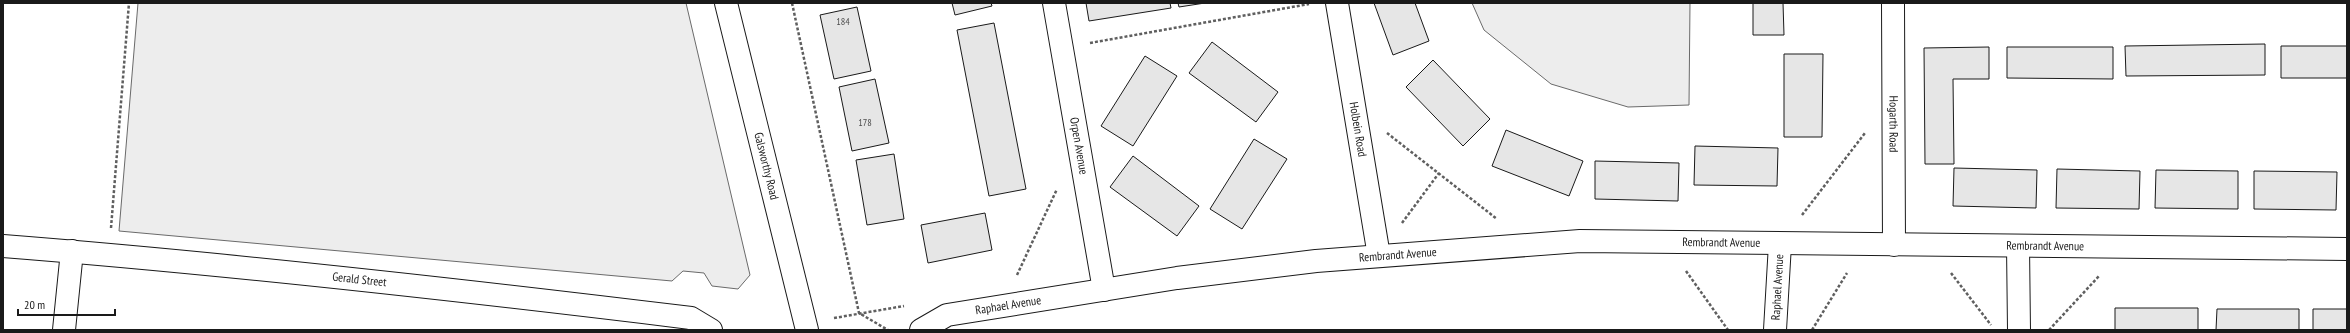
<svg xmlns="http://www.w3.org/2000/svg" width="2350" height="333" font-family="'PT Sans Narrow',sans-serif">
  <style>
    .built { fill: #ededed; stroke: #6a6a6a }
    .building { fill: #e6e6e6; stroke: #1a1a1a }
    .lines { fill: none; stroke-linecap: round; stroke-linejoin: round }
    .minor-casing { stroke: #1a1a1a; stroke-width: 24 }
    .secondary-casing { stroke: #1a1a1a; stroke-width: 24 }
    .path { stroke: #5f5f5f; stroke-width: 2.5; stroke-dasharray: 3 2; stroke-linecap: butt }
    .minor { stroke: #fff; stroke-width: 22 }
    .secondary { stroke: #fff; stroke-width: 22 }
    .labels { text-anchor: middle; stroke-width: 3; stroke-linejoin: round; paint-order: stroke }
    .number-label { font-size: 10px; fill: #4d4d4d }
    .street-label { font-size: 12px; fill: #1a1a1a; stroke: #fff }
  </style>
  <rect width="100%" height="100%" fill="#fff"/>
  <path class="built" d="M138 3H686L750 275 738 289 712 286 704 273 683 271 672 281 119 231Z
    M1472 3H1690L1689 105 1628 107 1551 84 1484 30Z"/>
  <path class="building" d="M952 3H991L992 6 955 15Z
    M1086 3H1170L1171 8 1089 21Z
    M1178 3H1205L1179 7Z
    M1374 3H1415L1429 41 1393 55Z
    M1753 3H1783L1784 35H1753Z
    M857 7 871 71 834 79 820 15Z
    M994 23 1026 189 989 196 957 30Z
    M1212 42 1278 92 1256 122 1189 73Z
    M2265 44V75L2126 76 2125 46Z
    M2281 46H2347V78H2281Z
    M1989 47V79H1953L1954 164H1925L1924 48Z
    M2007 47H2113V79L2007 78Z
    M1784 54H1823L1822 137H1784Z
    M1145 56 1177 76 1133 146 1101 126Z
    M1433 60 1490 119 1463 146 1406 87Z
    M875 79 889 143 852 151 839 87Z
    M1506 130 1583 161 1569 196 1492 166Z
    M1254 139 1287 159 1242 229 1210 209Z
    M1695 146 1778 148 1777 186 1694 185Z
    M894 154 904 219 867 225 856 160Z
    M1133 156 1199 206 1177 236 1110 187Z
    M1595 161 1679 163 1678 201 1595 199Z
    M1954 168 2037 170 2036 208 1953 206Z
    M2057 169 2140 171 2139 209 2056 208Z
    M2156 170 2238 171V209L2155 208Z
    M2254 171 2337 172 2336 210 2254 209Z
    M985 213 992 250 928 263 921 225Z
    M2115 308H2198V330H2115Z
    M2217 309H2299V330H2216Z
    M2313 309H2347V330H2313Z"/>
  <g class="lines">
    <g class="minor-casing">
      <g id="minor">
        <path id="s1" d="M1054 3 1104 290"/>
        <path id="s2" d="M1337 3 1379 256"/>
        <path id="s3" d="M1893 3 1894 245"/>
        <path id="s4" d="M3 246C233 264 462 290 691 318L711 330"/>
        <path d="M2018 246 2019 330"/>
        <path d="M64 330 72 251"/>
        <path id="s5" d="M921 330 947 315 1177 278 1316 261 1580 241 2347 249"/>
        <path id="s6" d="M1775 330 1780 244"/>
      </g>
    </g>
    <g class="secondary-casing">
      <g id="secondary">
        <path id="s7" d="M726 3 807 330"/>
      </g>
    </g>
    <path class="path" d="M792 3 859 313 888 330
      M1090 43 1309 4
      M1387 133 1497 219
      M1802 215 1865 133
      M1402 223 1439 173
      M111 228 129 3
      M1686 271 1728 330
      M1951 273 1991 325
      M1017 275 1057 189
      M834 318 904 306
      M1812 330 1847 273
      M2049 330 2100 275"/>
    <use href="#minor" class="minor"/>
    <use href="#secondary" class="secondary"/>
  </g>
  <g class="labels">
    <g class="number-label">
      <text x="843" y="25">184</text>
      <text x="865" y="126">178</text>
    </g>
    <g class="street-label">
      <text dy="4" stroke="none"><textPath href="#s3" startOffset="121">Hogarth Road</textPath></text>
      <text dy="4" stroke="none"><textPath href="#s2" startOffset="128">Holbein Road</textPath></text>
      <text dy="4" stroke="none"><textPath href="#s1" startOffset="145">Orpen Avenue</textPath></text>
      <text dy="4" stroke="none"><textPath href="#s7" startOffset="168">Galsworthy Road</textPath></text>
      <text dy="4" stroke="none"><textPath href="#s5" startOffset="809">Rembrandt Avenue</textPath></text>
      <text dy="4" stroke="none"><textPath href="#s5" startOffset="1133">Rembrandt Avenue</textPath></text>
      <text dy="4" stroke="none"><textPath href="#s5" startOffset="485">Rembrandt Avenue</textPath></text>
      <text dy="4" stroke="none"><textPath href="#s4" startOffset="358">Gerald Street</textPath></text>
      <text dy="4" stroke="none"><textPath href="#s6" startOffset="43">Raphael Avenue</textPath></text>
      <text dy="4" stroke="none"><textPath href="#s5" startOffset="92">Raphael Avenue</textPath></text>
    </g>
  </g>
  <rect width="2350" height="333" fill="none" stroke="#1a1a1a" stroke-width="8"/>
  <path d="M18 309v6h97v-6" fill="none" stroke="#1a1a1a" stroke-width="2"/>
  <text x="24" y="309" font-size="12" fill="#1a1a1a" stroke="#ffffff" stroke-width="3" paint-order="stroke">20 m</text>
</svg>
